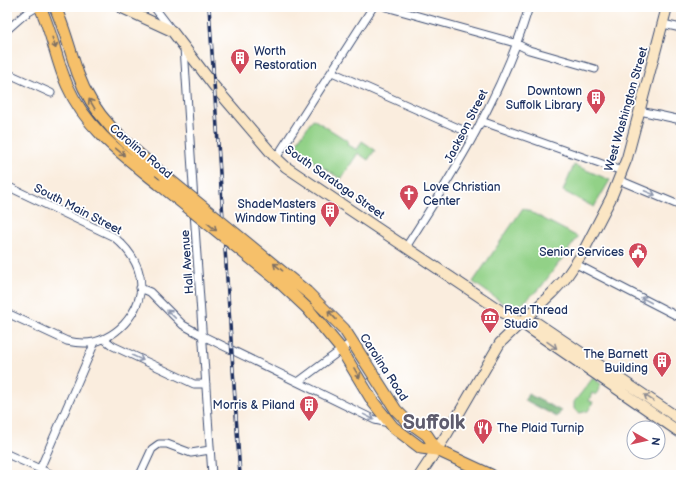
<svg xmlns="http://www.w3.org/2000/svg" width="688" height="482" font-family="'Balsamiq Sans',sans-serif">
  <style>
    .green { fill: #92d187; stroke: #568072 }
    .forest { fill: #75b374; stroke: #487169 }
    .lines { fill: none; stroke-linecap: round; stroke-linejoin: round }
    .street-casing { stroke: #3c4c71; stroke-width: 9 }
    .secondary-casing { stroke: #3c4c71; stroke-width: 12 }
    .primary-casing { stroke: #3c4c71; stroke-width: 13 }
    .street { stroke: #fff; stroke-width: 7 }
    .secondary { stroke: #fbe6c4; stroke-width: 10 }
    .primary { stroke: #f6c06b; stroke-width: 11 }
    .rail-casing { stroke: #1b2f5e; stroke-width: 3.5 }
    .rail { stroke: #fff; stroke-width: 2; stroke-dasharray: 6; stroke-linecap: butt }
    .primary-bridge-casing { stroke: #3c4c71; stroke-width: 13; stroke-linecap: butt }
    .primary-bridge { stroke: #f6c06b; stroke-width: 11 }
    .oneway { stroke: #7e7064 }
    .oneway2 { stroke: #8d97ae }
    .oneway3 { stroke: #8b8a91 }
    .labels { text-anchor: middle; stroke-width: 3.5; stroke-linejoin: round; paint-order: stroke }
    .poi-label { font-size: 12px; fill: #1b2f5e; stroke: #fff; text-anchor: end }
    .street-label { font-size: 12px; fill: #1b2f5e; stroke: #fff }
    .town-label { font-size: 20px; font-weight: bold; fill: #5f5d6e; stroke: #fff }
  </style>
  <rect width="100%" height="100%" fill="#fff"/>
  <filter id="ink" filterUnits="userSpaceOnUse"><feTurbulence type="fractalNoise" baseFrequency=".025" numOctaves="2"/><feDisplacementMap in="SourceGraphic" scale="8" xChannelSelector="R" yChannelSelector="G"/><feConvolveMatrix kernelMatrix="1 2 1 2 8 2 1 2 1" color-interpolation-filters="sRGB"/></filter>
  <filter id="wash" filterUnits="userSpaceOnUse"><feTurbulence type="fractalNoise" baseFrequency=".012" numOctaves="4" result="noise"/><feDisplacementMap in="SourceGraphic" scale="16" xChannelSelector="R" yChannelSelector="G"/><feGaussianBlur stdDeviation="0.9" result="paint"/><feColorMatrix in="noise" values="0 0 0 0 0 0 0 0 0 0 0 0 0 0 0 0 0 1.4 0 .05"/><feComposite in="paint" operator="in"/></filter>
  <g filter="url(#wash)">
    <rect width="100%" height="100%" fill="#faedde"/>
    <path class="green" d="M313 119 348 141 347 144 357 150 362 141 375 150 368 160 358 153 341 179 293 148Z
      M574 165 610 180 594 207 563 191Z
      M523 208 578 237 541 287 514 311 473 282Z
      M593 378 601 384 596 395 592 393 589 401 593 402 588 411 580 413 574 409V402Z"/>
    <path class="forest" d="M528 394 561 411 557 417 525 400Z"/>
  </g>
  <g filter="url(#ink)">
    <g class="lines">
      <g class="street-casing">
        <path id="street" d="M154 7 171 29
          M386 7 515 43 529 50 595 69
          M663 24 681 28
          M7 30 24 15 37 7
          M184 47 194 201
          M332 72 474 135
          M7 73 51 93
          M640 111 681 120
          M481 121 622 171
          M276 158 373 7
          M619 180 681 206
          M7 186 114 237C125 246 133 255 138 269 149 300 125 334 94 342 85 344 76 343 67 341L7 313
          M194 212 212 475
          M406 247C455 171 503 94 529 7
          M576 264 681 318
          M140 288 150 292 183 325 203 336 375 420 389 423
          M104 339 113 346 194 384H206
          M298 382 353 341
          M7 454 53 475
          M40 469 95 342
          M140 475 152 449 159 444H167L191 453 210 450"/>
      </g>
      <g class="secondary-casing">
        <path id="secondary" d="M120 7 172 31 214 86 273 155 286 167 504 313 520 322 681 433
          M521 322 537 323 681 420
          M420 475 447 434 500 343 552 293 565 279 582 254 611 198 627 158 667 7"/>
      </g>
      <g class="primary-casing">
        <path id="primary" d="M40 7C52 32 56 60 67 85 86 129 124 156 160 185
          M55 7C65 29 70 51 78 74 93 116 125 143 159 171
          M307 292 344 329 396 410 405 419 427 435 437 450
          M308 309 341 349 373 402 393 427 421 448 437 450 491 475"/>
      </g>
      <use href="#street" class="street"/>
      <use href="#secondary" class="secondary"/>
      <use href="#primary" class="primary"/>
      <g class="rail-casing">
        <path id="rail" d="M209 7 240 475"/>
      </g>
      <use href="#rail" class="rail"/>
      <g class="primary-bridge-casing">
        <path id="primary-bridge" d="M159 171 307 292
          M160 185 276 279 308 309"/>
      </g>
      <use href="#primary-bridge" class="primary-bridge"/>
    </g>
    <defs><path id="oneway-shaft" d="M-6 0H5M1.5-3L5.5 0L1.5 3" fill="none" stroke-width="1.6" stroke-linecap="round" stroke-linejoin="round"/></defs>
    <g class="oneway">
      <use href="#oneway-shaft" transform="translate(54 43) rotate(72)"/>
      <use href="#oneway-shaft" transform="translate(92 104) rotate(-121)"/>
      <use href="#oneway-shaft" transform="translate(120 152) rotate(39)"/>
      <use href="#oneway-shaft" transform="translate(212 227) rotate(39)"/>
      <use href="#oneway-shaft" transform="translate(278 267) rotate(-141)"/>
      <use href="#oneway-shaft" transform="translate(332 315) rotate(-133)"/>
      <use href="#oneway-shaft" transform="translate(357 373) rotate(59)"/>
    </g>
    <g class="oneway2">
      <use href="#oneway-shaft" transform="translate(650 193) rotate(22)"/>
      <use href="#oneway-shaft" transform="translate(646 300) rotate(-152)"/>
      <use href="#oneway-shaft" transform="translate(171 314) rotate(-136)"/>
      <use href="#oneway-shaft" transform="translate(138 358) rotate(25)"/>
      <use href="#oneway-shaft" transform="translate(369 417) rotate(26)"/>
    </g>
    <g class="oneway3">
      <use href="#oneway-shaft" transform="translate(552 345) rotate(35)"/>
      <use href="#oneway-shaft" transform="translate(649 398) rotate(-146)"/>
    </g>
  </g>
  <defs>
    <g id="building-pin" transform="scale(1)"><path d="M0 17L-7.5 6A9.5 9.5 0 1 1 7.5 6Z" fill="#d1495b" stroke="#fff"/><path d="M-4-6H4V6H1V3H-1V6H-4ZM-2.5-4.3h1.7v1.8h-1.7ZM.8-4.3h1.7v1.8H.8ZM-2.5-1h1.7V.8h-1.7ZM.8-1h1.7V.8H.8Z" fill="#fff"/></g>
    <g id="church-pin" transform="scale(1)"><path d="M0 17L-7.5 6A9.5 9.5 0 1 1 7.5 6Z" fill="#d1495b" stroke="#fff"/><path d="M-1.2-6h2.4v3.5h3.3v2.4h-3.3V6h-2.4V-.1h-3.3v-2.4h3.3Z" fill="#fff"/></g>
    <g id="civic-pin" transform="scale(1)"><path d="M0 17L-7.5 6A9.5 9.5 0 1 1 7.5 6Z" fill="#d1495b" stroke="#fff"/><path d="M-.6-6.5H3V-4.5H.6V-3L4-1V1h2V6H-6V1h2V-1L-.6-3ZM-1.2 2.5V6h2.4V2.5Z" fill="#fff"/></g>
    <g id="museum-pin" transform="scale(1)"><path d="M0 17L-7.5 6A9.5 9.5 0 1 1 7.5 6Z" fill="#d1495b" stroke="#fff"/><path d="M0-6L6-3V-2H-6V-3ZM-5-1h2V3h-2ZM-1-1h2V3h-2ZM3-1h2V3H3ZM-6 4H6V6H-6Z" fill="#fff"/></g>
    <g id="restaurant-pin" transform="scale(1)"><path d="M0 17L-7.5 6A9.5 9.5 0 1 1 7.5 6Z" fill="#d1495b" stroke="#fff"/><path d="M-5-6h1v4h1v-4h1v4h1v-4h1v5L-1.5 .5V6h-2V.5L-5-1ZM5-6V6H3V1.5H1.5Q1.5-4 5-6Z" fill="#fff"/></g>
  </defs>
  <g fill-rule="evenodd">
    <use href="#building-pin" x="240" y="58"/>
    <use href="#building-pin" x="596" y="98"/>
    <use href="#church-pin" x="409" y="194"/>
    <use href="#building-pin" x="330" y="211"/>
    <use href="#civic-pin" x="638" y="252"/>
    <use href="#museum-pin" x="490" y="317"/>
    <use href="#building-pin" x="662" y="361"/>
    <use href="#building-pin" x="309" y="405"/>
    <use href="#restaurant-pin" x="483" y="428"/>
  </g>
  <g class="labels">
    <g class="poi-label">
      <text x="254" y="55" text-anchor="start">Worth<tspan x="254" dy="14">Restoration</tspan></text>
      <text x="582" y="95">Downtown<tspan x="582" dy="14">Suffolk Library</tspan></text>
      <text x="423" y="191" text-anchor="start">Love Christian<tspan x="423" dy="14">Center</tspan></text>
      <text x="316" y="208">ShadeMasters<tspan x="316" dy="14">Window Tinting</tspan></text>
      <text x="624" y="256">Senior Services</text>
      <text x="504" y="314" text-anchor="start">Red Thread<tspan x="504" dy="14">Studio</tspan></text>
      <text x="648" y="358">The Barnett<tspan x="648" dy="14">Building</tspan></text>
      <text x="295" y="409">Morris &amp; Piland</text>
      <text x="497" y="432" text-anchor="start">The Plaid Turnip</text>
    </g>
    <g class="street-label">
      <text transform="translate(626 109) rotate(-74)" y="4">West Washington Street</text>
      <text transform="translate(466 126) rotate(-63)" y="4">Jackson Street</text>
      <text transform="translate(141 151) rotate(40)" y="4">Carolina Road</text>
      <text transform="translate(335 182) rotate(35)" y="4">South Saratoga Street</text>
      <text transform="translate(78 209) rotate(27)" y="4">South Main Street</text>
      <text transform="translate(187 262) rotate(-94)" y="4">Hall Avenue</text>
      <text transform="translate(384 367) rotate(57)" y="4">Carolina Road</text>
    </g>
    <g class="town-label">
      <text x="434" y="429">Suffolk</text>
    </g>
  </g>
  <rect width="688" height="482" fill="none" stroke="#fff" stroke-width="24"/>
  <g transform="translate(646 440) rotate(98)"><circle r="19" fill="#ffffff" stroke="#a4acbf"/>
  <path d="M0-3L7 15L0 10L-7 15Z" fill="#d1495b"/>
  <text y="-6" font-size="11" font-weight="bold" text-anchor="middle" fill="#1b2f5e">N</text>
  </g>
</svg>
